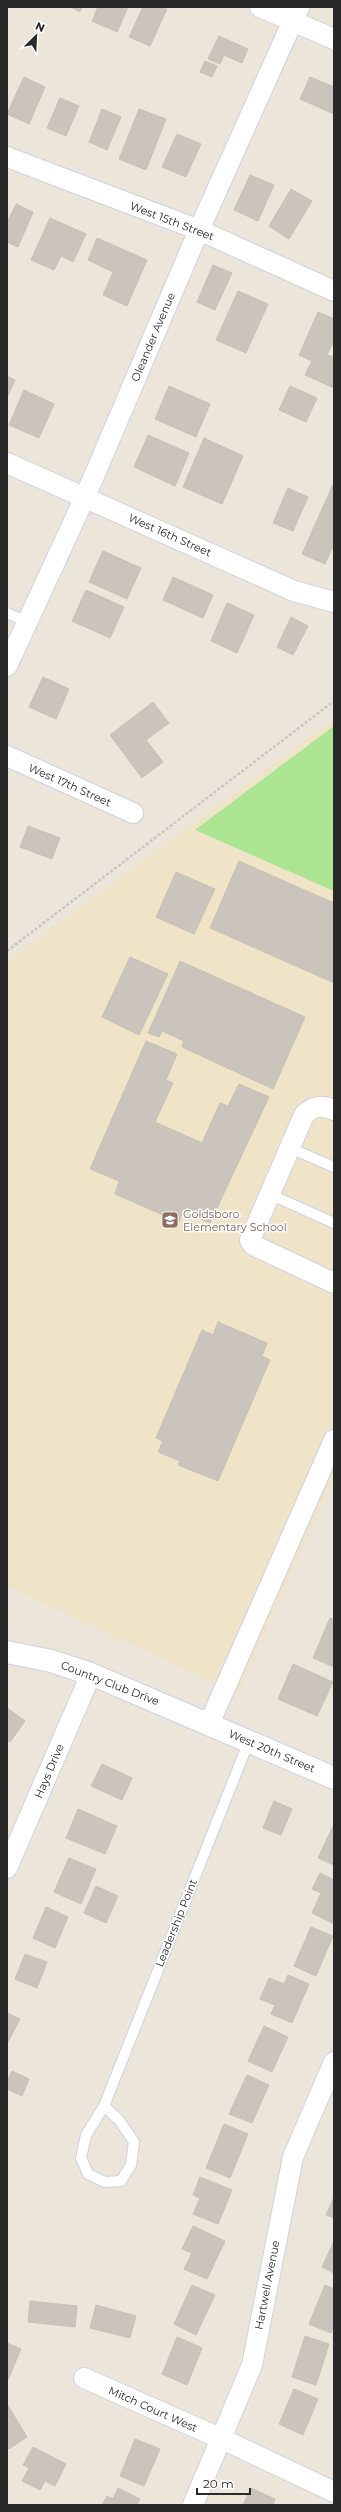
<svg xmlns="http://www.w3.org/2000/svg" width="341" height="2512" font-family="Montserrat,sans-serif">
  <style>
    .education { fill: #efe4c7 }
    .green { fill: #abe592 }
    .building { fill: #cac4bc; stroke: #c7c1b3 }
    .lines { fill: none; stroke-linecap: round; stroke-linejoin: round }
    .service-casing { stroke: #ced1e2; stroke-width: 12 }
    .minor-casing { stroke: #ced1e2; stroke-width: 22 }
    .tertiary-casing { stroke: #ced1e2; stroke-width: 24 }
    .path { stroke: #c7c7c7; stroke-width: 2.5; stroke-dasharray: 3 2; stroke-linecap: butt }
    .service { stroke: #fff; stroke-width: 10 }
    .minor { stroke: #fff; stroke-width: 20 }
    .tertiary { stroke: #fff; stroke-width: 22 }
    .labels { text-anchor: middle; stroke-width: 3; stroke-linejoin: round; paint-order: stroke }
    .street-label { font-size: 11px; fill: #282828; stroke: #fff }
    .education-label { font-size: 11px; fill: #785e54; stroke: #fff; text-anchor: start }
  </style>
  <rect width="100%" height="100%" fill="#ece5d9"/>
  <path class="education" d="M334 719V1477L238 1694 7 1586V962Z"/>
  <path class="green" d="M334 726V891L195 830Z"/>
  <path class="building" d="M70 7H82L80 12Z
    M98 7H128L117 32 92 21Z
    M143 7 167 9 150 46 129 37Z
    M219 36 248 49 242 63 224 55 220 64 208 59Z
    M205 61 217 66 212 77 200 72Z
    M24 77 45 87 29 124 7 114Z
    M310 77 334 87V114L300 99Z
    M60 98 79 106 66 136 47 128Z
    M102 109 121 117 107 150 89 142Z
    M139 109 166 119 146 170 119 159Z
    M177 134 201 144 186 177 162 167Z
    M250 175 274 185 258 221 234 210Z
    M291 189 312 201 289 239 269 226Z
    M16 204 33 212 18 247 7 242V223Z
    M50 218 86 234 73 262 61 256 54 270 31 260Z
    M97 238 147 260 127 306 103 295 113 272 88 260Z
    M213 265 232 273 215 310 197 302Z
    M238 291 268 304 246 353 216 340Z
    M318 312 334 319V340L327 355 334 357V388L305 375 312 361 299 355Z
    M7 376 15 380 7 398Z
    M169 386 210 404 196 437 155 419Z
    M290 386 317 398 306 422 279 410Z
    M24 390 54 404 39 438 9 425Z
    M148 435 189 453 175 486 134 467Z
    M204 438 243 456 222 504 183 487Z
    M334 482V544L325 564 302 554Z
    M288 488 308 497 293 531 273 523Z
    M103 551 141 568 127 599 89 582Z
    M173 577 213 595 203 618 163 600Z
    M86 590 124 607 110 638 72 621Z
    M227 603 254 615 237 653 211 641Z
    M291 617 308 626 293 655 277 647Z
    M43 677 69 689 56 719 29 707Z
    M153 702 169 723 146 740 163 762 142 778 110 735Z
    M28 826 60 838 52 859 20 847Z
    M239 861 334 903V983L210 928Z
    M176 872 215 889 194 934 156 917Z
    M130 957 168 974 139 1035 102 1017Z
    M180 961 305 1017 273 1089 182 1047 184 1041 162 1031 159 1037 148 1033Z
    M146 1041 177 1054 166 1080 173 1083 155 1122 202 1143 220 1103 228 1106 239 1084 269 1097 210 1223 183 1211 179 1222 115 1194 119 1181 90 1169Z
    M218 1322 267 1343 262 1356 270 1360 218 1481 178 1465 180 1461 158 1452 163 1441 156 1438 202 1330 213 1335Z
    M330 1618 334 1620V1667L313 1658Z
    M293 1664 333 1682 317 1716 278 1699Z
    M7 1708 25 1721 10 1742 7 1740Z
    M102 1764 132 1778 122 1800 91 1786Z
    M274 1801 292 1809 281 1835 263 1828Z
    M78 1809 117 1826 105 1854 66 1838Z
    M333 1826 334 1827V1865L318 1858Z
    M69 1858 96 1869 81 1904 54 1892Z
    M320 1873 334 1880V1924L312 1913 321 1893 312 1889Z
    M96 1886 118 1896 106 1923 84 1913Z
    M46 1907 68 1917 55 1948 33 1938Z
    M311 1927 333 1936 316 1976 294 1966Z
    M25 1954 47 1962 37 1988 15 1979Z
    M288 1975 309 1984 292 2023 271 2014 275 2005 260 1999 269 1978 284 1984Z
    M7 2013 20 2019 8 2042H7Z
    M264 2026 288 2037 272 2072 248 2061Z
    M12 2071 29 2079 22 2096 7 2089V2081Z
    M247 2075 269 2085 252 2123 229 2114Z
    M224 2124 248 2134 230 2178 206 2168Z
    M200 2177 232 2190 218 2224 193 2214 200 2198 193 2195Z
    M334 2197V2218L326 2215Z
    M193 2226 225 2241 207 2279 184 2269 192 2253 182 2249Z
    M334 2241V2273L322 2267Z
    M192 2285 215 2295 196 2335 174 2324Z
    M325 2285 334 2289V2326L331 2333 309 2324Z
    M30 2301 77 2306 75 2327 28 2322Z
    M96 2305 136 2316 130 2338 90 2328Z
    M305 2336 329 2344 316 2385 292 2377Z
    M177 2337 202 2348 187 2385 162 2374Z
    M7 2343 21 2349 7 2382Z
    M294 2389 318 2399 303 2435 279 2424Z
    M7 2404 27 2437 9 2449 7 2446Z
    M135 2439 160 2449 144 2486 120 2476Z
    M33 2447 66 2464 55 2486 45 2481 40 2490 22 2481 29 2468 23 2465Z
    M118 2488 140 2499 137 2505H102L107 2496 113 2499Z
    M251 2488 275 2499 273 2505H243Z"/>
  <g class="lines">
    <g class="service-casing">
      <path id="service" d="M7 613 27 622
        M290 1148 334 1167
        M269 1194 334 1223
        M104 2106 119 2120 134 2142 131 2165 121 2181 105 2182 88 2174 81 2158 86 2135 104 2106 249 1741"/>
    </g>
    <g class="minor-casing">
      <path id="minor" d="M260 7 334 39
        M7 157 199 230 334 291
        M7 463 294 591 334 602
        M7 666 85 497 199 230 299 7
        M7 756 133 813
        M334 1110C322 1105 314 1105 304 1115L250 1240 253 1245 334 1283
        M209 1724 334 1440
        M7 1868 91 1674
        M84 2378 222 2439 334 2492
        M193 2505 252 2365 293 2157 334 2062"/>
    </g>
    <g class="tertiary-casing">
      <path id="tertiary" d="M7 1652 51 1661 91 1674 334 1778"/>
    </g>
    <path class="path" d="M7 951 334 701"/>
    <use href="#service" class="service"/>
    <use href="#minor" class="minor"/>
    <use href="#tertiary" class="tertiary"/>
  </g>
  <defs>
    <g id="school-square" transform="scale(0.9)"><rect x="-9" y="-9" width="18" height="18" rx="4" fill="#8d6e63" stroke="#fff"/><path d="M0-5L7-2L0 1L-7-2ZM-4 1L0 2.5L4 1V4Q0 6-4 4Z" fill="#fff"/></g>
  </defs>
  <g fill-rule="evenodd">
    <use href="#school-square" x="170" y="1220"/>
  </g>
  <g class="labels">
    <g class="street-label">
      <text transform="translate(172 221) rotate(21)" y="4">West 15th Street</text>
      <text transform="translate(153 337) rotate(-67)" y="4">Oleander Avenue</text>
      <text transform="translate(170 535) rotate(24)" y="4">West 16th Street</text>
      <text transform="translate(70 785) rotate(24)" y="4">West 17th Street</text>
      <text transform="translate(110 1683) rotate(21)" y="4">Country Club Drive</text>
      <text transform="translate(272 1751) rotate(23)" y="4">West 20th Street</text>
      <text transform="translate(49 1771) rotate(-67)" y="4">Hays Drive</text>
      <text transform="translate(176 1923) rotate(-68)" y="4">Leadership Point</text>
      <text transform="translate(267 2285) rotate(-79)" y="4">Hartwell Avenue</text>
      <text transform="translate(153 2409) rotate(24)" y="4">Mitch Court West</text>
    </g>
    <g class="education-label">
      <text x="183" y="1218">Goldsboro<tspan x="183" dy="13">Elementary School</tspan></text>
    </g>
  </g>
  <rect width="341" height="2512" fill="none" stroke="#282828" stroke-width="16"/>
  <g transform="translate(36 36) rotate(24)" stroke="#ffffff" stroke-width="3" paint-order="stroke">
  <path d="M0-3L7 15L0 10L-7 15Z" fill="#282828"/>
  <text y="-6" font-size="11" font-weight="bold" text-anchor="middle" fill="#282828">N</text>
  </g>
  <path d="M197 2488v6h53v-6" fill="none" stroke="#282828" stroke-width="2"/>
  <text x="203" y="2488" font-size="12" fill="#282828" stroke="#ffffff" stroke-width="3" paint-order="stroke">20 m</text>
</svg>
